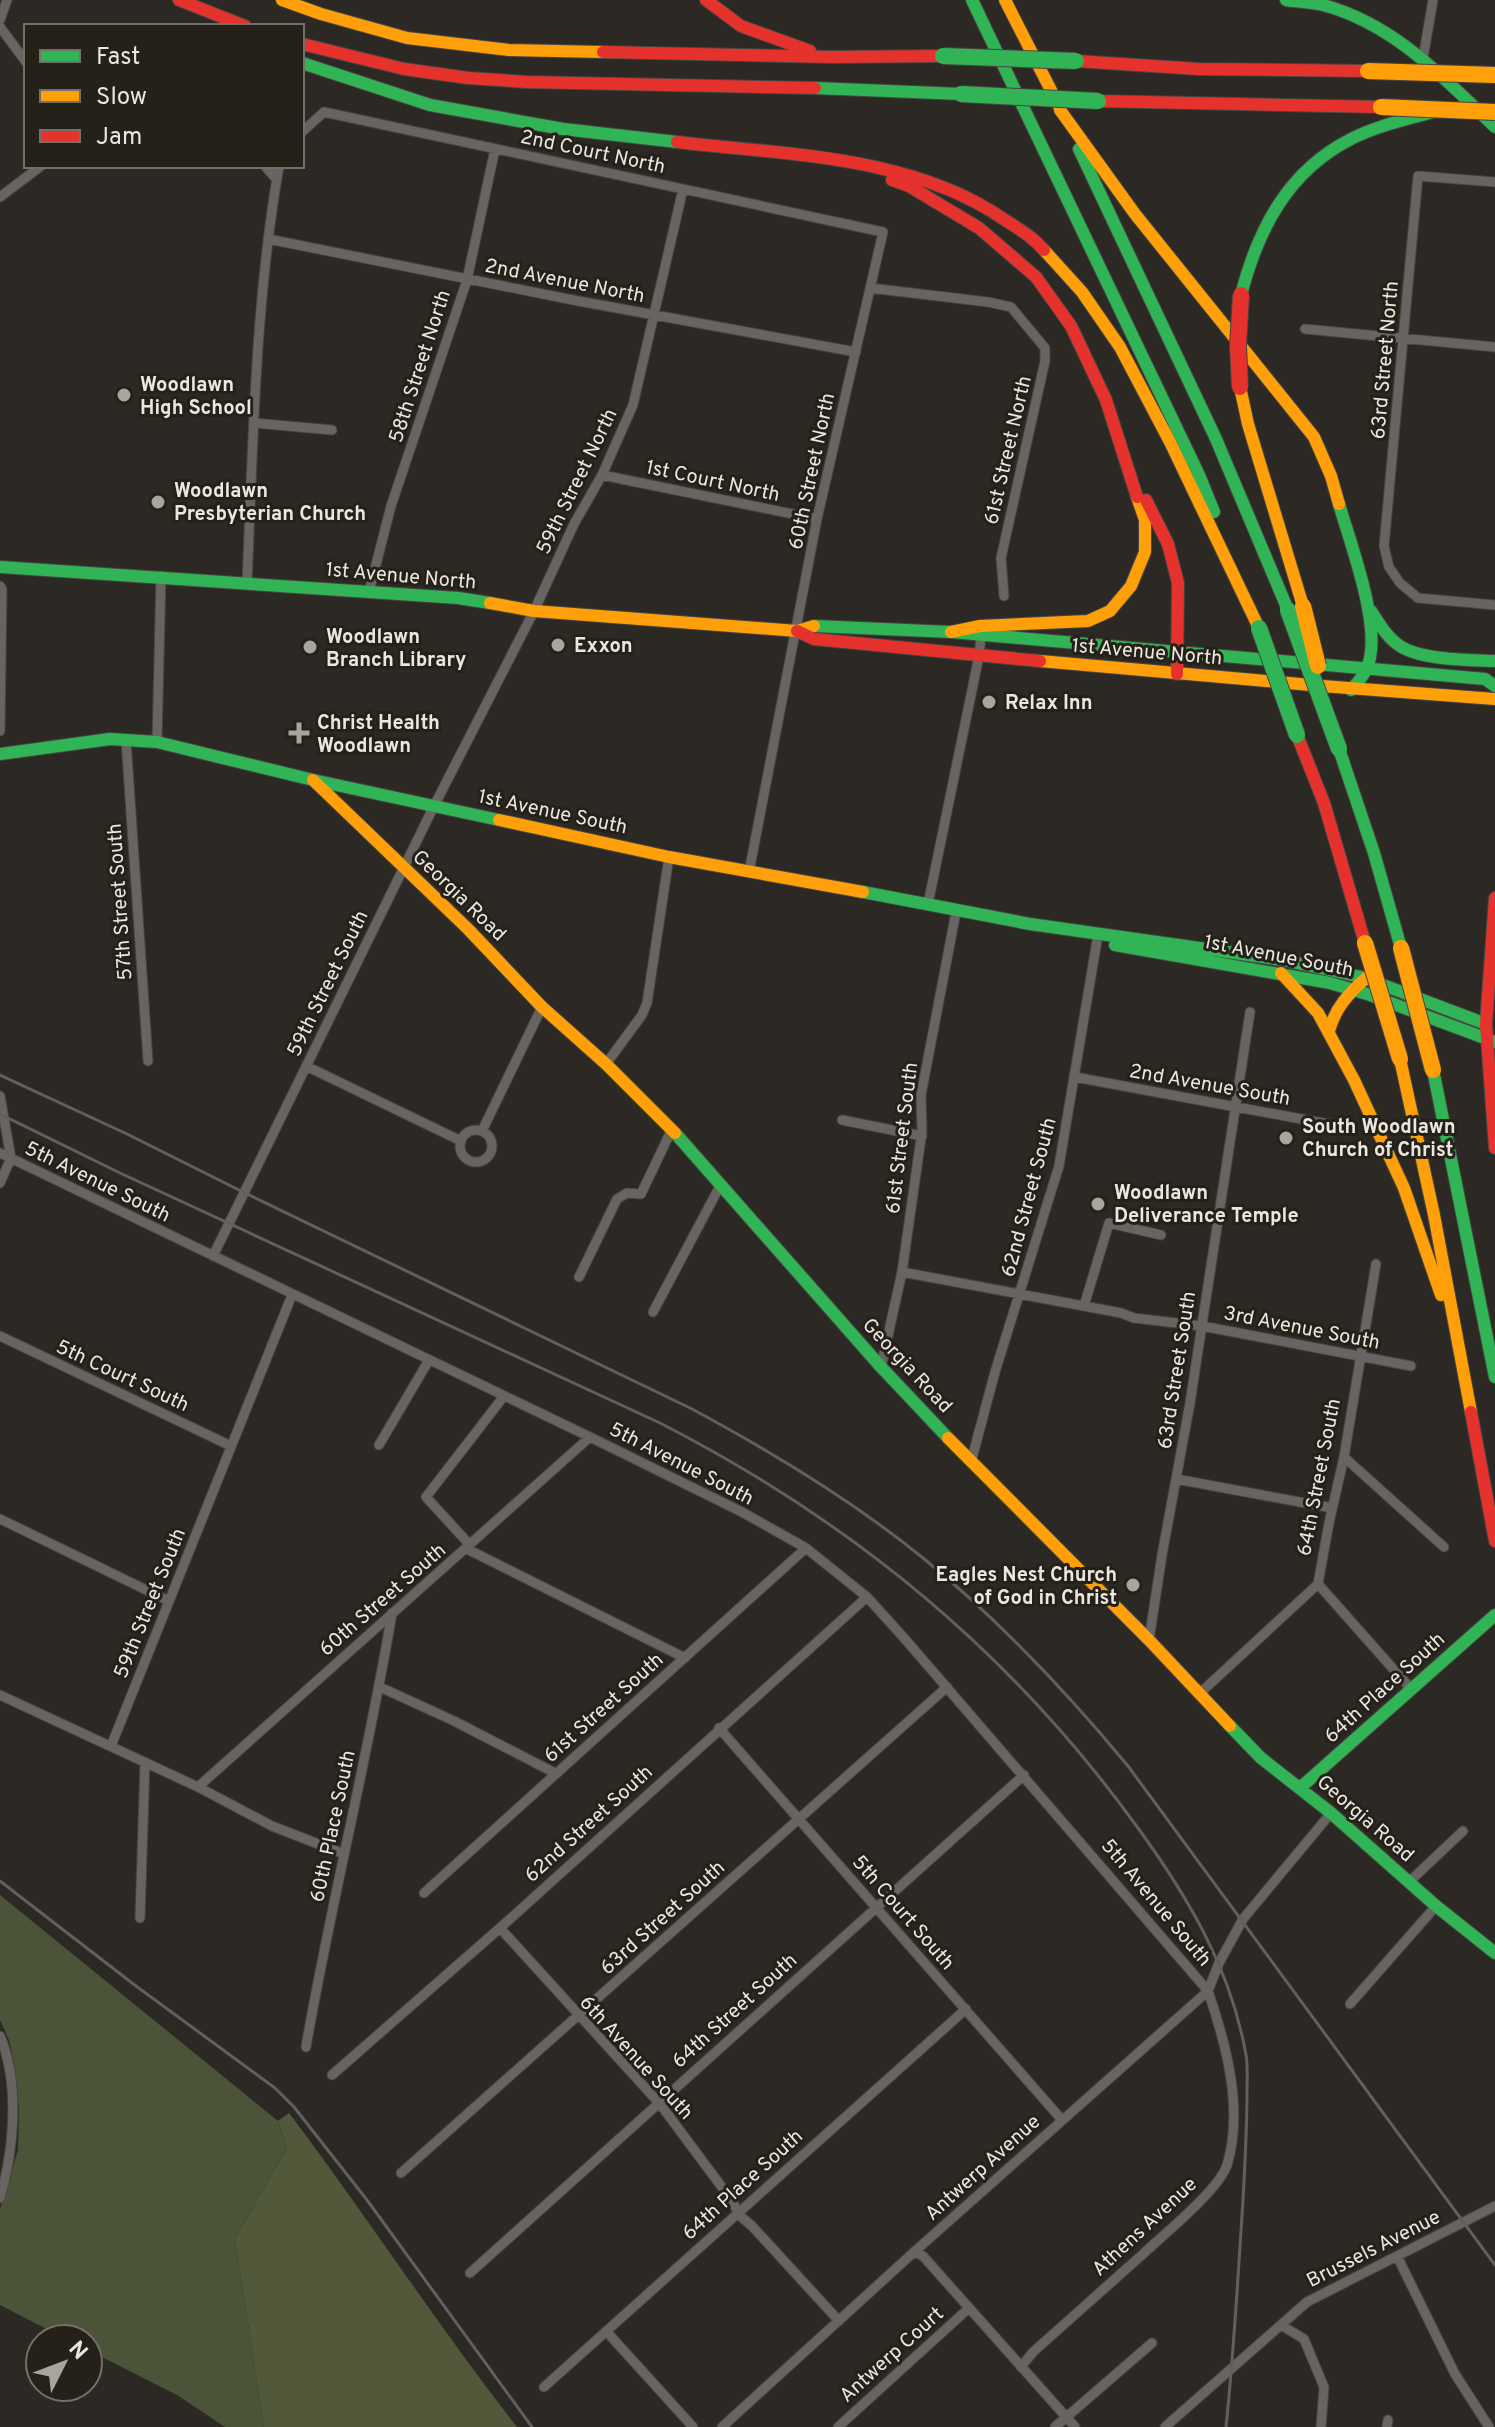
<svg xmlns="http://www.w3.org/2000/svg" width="1495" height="2427" font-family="Overpass,sans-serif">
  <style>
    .green { fill: #4b5338 }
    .forest { fill: #52593a }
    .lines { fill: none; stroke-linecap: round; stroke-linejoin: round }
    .street-casing { stroke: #474541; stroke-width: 11 }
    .fast-casing { stroke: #474541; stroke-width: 14 }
    .slow-casing { stroke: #474541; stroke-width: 14 }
    .jam-casing { stroke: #474541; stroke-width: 14 }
    .street { stroke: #676461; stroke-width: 9 }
    .fast { stroke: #30b455; stroke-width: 12 }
    .slow { stroke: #ff9f0a; stroke-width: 12 }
    .jam { stroke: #e5322d; stroke-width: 12 }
    .rail { stroke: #625f5c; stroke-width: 3 }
    .fast-bridge-casing { stroke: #474541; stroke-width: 18; stroke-linecap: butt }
    .slow-bridge-casing { stroke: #474541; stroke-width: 18; stroke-linecap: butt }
    .jam-bridge-casing { stroke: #474541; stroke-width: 18; stroke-linecap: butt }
    .fast-bridge { stroke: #30b455; stroke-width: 16 }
    .slow-bridge { stroke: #ff9f0a; stroke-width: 16 }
    .jam-bridge { stroke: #e5322d; stroke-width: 16 }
    .poi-dot { fill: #a8a49f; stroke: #252018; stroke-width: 3 }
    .labels { text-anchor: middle; stroke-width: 6; stroke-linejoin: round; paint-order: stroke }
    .street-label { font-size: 20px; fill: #eae7e1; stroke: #252018 }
    .poi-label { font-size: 20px; font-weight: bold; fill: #eae7e1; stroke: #252018; text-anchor: start }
  </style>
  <rect width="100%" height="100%" fill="#2c2925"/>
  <path class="green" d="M0 1895 278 2121 287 2148 235 2239 264 2427H225L177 2395 88 2350V2339H66L0 2305V2209L18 2150 19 2110 12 2053 9 2040 0 2020Z"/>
  <path class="forest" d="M289 2113C367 2216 437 2325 517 2427H264L235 2239 287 2148 278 2121Z"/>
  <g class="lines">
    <g class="street-casing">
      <path id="street" d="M0 20 7 0
        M0 27 26 62
        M1423 58 1433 0
        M302 132 324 112 883 232 817 519 749 872
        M265 166 277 180
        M1495 182 1418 176 1384 546 1389 567 1400 583 1418 598 1495 605
        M0 197 41 166
        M268 239 573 300 856 352
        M870 288 988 302 1011 307 1045 348V361L1001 558 1004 596
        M1305 329 1495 347
        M254 423 332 430
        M602 475 817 519
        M247 583C253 444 255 304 279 166
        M0 586 2 589 0 731
        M369 592 391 506 467 280 495 149
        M126 740 148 1061
        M157 742 161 576
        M928 904 979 656 981 636
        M606 1064 642 1015 647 1003 669 857
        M306 1066 461 1141
        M1075 1077 1339 1126
        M0 1096 11 1158 0 1183
        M842 1120 922 1136
        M460 1146a16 16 0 1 1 32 0a16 16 0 1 1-32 0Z
        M482 1131 542 1007
        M0 1153 590 1437 742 1512 806 1548 867 1597 905 1639 1208 1991C1226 2044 1244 2109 1227 2165 1219 2190 1163 2235 1143 2254 1106 2287 1070 2319 1033 2352L1021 2367
        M213 1256 434 806 534 611 574 524 602 475 633 405 683 189
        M902 1272 1121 1313 1134 1318 1202 1326 1411 1366
        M579 1277 617 1199 627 1193 641 1194 672 1129
        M1084 1306 1109 1223 1161 1235
        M653 1312 721 1184
        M0 1336 231 1446
        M881 1367 902 1272 922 1131 921 1095 956 912
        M379 1445 429 1360
        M1344 1457 1444 1547
        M971 1462 995 1372 1059 1166 1098 935
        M1176 1479 1332 1508
        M0 1519 169 1601
        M470 1545 426 1497 504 1396
        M467 1549 685 1658
        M1318 1584 1411 1689
        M1149 1640 1162 1555 1190 1403 1250 1012
        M380 1687 454 1721 555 1773
        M1199 1694 1318 1584 1329 1523 1344 1457 1376 1264
        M0 1695 198 1787 272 1826 344 1854
        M719 1728 1062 2120
        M111 1746 292 1295
        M198 1787 590 1437
        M1409 1882 1463 1831
        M424 1893 806 1548
        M140 1918 145 1762
        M500 1928 660 2104 733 2202 739 2215 752 2226 839 2321
        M1350 2004 1436 1906
        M0 2036C20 2083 14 2150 0 2198
        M306 2047C331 1902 368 1758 392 1613
        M332 2075 500 1928 867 1597
        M401 2173 947 1687
        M914 2252 923 2256 1075 2427
        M1397 2256 1455 2374 1489 2427
        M470 2273 1024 1775
        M1281 2325 1304 2339 1324 2387 1321 2427
        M606 2331 693 2427
        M544 2387 966 2009
        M722 2427 914 2252 1208 1991 1219 1963 1243 1919 1331 1813
        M838 2427 969 2308
        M1055 2427 1152 2343
        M1165 2427 1307 2302 1495 2206
        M1387 2427 1388 2420"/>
    </g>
    <g class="fast-casing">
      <path id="fast" d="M972 0 1199 475 1214 512
        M1286 0C1298 2 1311 2 1323 5 1394 24 1444 78 1495 127
        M302 63 430 105 563 129 677 142
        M815 88 961 94
        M1079 149 1216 439 1288 610
        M1241 295C1258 229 1288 171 1351 139 1378 125 1410 119 1439 110
        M1339 504C1350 543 1385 633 1366 670 1363 677 1356 684 1351 690
        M0 567 458 598 490 603
        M1371 611C1379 623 1387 638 1400 646 1421 660 1469 660 1495 661
        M814 626 951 632 1485 679 1495 686
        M1339 749 1374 853 1401 948
        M0 754 110 739 157 742 313 780 499 820
        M863 892 1030 924 1283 960 1366 978
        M1115 945 1330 983 1367 994 1495 1042
        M1370 980 1486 1024
        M1433 1070 1495 1377
        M675 1133 881 1367 948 1438
        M1230 1726 1261 1758 1331 1813 1436 1906 1495 1953
        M1300 1788 1495 1615"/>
    </g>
    <g class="slow-casing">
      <path id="slow" d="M282 0 321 14 407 38 509 50 603 52
        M1005 0 1061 110
        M1060 110 1135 214 1314 437 1331 476 1339 504
        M1044 250 1082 292 1120 347 1170 442 1259 628
        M1240 387 1248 424 1303 606
        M490 603 534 611 797 631 814 626
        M951 632 980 626 1088 621 1110 611 1131 586 1145 552V520L1137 497
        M1040 661 1322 686 1495 699
        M313 780 468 929 542 1007 606 1064 675 1133
        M499 820 669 857 863 892
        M1281 973 1318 1013 1354 1080 1404 1188 1441 1295
        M1329 1031C1335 1008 1349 993 1366 978
        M1400 1059 1434 1215 1471 1412
        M948 1438 1149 1640 1230 1726"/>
    </g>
    <g class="jam-casing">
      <path id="jam" d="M179 0 245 26
        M706 0 741 26 810 51
        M302 44 404 69 468 78 527 82 815 88
        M603 52 831 57 943 56
        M1076 61 1198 69 1368 71
        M1098 101 1381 107
        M677 142C786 155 912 155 1005 220 1019 229 1033 237 1044 250
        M892 180 909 186 979 228 1036 277 1071 326 1106 400 1137 497
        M1146 500 1168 544 1178 583 1177 674
        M797 631 814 639 1040 661
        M1297 735 1324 803 1365 943
        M1487 1038 1486 1024 1495 898
        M1487 1038 1495 1148
        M1471 1412 1495 1541"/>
    </g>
    <use href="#street" class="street"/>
    <use href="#fast" class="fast"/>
    <use href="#slow" class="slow"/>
    <use href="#jam" class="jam"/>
    <path class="rail" d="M0 1075 127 1134 243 1192 692 1409C772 1452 852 1500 923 1558 999 1620 1066 1691 1128 1766L1495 2265
      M0 1114 120 1173 660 1423C853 1522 1011 1652 1138 1828 1188 1897 1231 1969 1246 2055 1248 2067 1247 2080 1247 2092 1247 2128 1245 2164 1243 2200 1238 2276 1234 2351 1226 2427
      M0 1881 136 1986 275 2088 294 2107 367 2200 532 2427"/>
    <g class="fast-bridge-casing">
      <path id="fast-bridge" d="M943 56 1076 61
        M961 94 1098 101
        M1288 610 1339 749
        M1259 628 1297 735"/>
    </g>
    <g class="slow-bridge-casing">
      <path id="slow-bridge" d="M1368 71 1495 75
        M1381 107 1495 112
        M1303 606 1318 666
        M1365 943 1400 1059
        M1401 948 1433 1070"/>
    </g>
    <g class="jam-bridge-casing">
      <path id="jam-bridge" d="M1240 387 1238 346 1241 295"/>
    </g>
    <use href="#fast-bridge" class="fast-bridge"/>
    <use href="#slow-bridge" class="slow-bridge"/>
    <use href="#jam-bridge" class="jam-bridge"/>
  </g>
  <g class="poi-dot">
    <circle cx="124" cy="395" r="8"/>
    <circle cx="158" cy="502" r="8"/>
    <circle cx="558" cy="645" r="8"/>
    <circle cx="310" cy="647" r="8"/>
    <circle cx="989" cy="702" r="8"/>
    <path d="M295 721h8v8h8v8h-8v8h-8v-8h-8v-8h8z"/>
    <circle cx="1286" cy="1138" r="8"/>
    <circle cx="1098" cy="1204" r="8"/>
    <circle cx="1133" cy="1585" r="8"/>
  </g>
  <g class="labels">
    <g class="street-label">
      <text transform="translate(593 151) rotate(12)" y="7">2nd Court North</text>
      <text transform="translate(565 280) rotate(11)" y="7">2nd Avenue North</text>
      <text transform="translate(1384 360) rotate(-85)" y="7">63rd Street North</text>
      <text transform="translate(419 366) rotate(-72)" y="7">58th Street North</text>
      <text transform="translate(1007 450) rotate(-77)" y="7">61st Street North</text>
      <text transform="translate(811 471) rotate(-78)" y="7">60th Street North</text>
      <text transform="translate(713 480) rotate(12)" y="7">1st Court North</text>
      <text transform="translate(576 481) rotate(-64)" y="7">59th Street North</text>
      <text transform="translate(401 575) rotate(5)" y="7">1st Avenue North</text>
      <text transform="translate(1147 651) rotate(5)" y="7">1st Avenue North</text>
      <text transform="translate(553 811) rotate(12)" y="7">1st Avenue South</text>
      <text transform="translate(460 895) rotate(44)" y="7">Georgia Road</text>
      <text transform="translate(119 902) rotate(-94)" y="7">57th Street South</text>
      <text transform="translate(1279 955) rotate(11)" y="7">1st Avenue South</text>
      <text transform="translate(327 983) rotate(-64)" y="7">59th Street South</text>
      <text transform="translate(1210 1084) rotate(10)" y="7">2nd Avenue South</text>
      <text transform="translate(901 1138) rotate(-83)" y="7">61st Street South</text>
      <text transform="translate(98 1181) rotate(26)" y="7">5th Avenue South</text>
      <text transform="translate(1028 1197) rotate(-75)" y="7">62nd Street South</text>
      <text transform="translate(1302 1327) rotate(11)" y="7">3rd Avenue South</text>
      <text transform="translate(908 1365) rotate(47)" y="7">Georgia Road</text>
      <text transform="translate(1176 1370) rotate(-81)" y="7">63rd Street South</text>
      <text transform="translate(123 1375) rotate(25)" y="7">5th Court South</text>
      <text transform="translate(682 1463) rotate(27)" y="7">5th Avenue South</text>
      <text transform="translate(1318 1477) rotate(-79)" y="7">64th Street South</text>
      <text transform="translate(382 1599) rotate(-41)" y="7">60th Street South</text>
      <text transform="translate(149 1603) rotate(-68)" y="7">59th Street South</text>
      <text transform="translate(1384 1687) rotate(-42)" y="7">64th Place South</text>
      <text transform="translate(603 1707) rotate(-42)" y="7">61st Street South</text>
      <text transform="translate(1366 1818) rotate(41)" y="7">Georgia Road</text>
      <text transform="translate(588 1823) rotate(-42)" y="7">62nd Street South</text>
      <text transform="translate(332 1826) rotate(-78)" y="7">60th Place South</text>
      <text transform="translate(1157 1902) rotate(50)" y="7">5th Avenue South</text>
      <text transform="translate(904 1912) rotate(49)" y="7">5th Court South</text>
      <text transform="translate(662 1917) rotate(-42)" y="7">63rd Street South</text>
      <text transform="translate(734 2010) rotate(-42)" y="7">64th Street South</text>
      <text transform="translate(637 2057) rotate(48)" y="7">6th Avenue South</text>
      <text transform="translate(982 2167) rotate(-42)" y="7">Antwerp Avenue</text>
      <text transform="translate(742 2184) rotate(-42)" y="7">64th Place South</text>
      <text transform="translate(1144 2226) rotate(-43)" y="7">Athens Avenue</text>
      <text transform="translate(1373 2248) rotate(-27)" y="7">Brussels Avenue</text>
      <text transform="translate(891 2354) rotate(-42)" y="7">Antwerp Court</text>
    </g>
    <g class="poi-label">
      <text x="140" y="391">Woodlawn<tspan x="140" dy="23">High School</tspan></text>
      <text x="174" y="497">Woodlawn<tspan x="174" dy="23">Presbyterian Church</tspan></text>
      <text x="326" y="643">Woodlawn<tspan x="326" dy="23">Branch Library</tspan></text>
      <text x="574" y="652">Exxon</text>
      <text x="1005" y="709">Relax Inn</text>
      <text x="317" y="729">Christ Health<tspan x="317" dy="23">Woodlawn</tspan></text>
      <text x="1302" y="1133">South Woodlawn<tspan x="1302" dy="23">Church of Christ</tspan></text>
      <text x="1114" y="1199">Woodlawn<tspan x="1114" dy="23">Deliverance Temple</tspan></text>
      <text x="1117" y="1581" text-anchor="end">Eagles Nest Church<tspan x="1117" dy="23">of God in Christ</tspan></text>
    </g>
  </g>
  <rect x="24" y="24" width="280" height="144" fill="#252018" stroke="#747068" stroke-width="2"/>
  <rect x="40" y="50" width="40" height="12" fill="#30b455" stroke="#747068" stroke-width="2"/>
  <text x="96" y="64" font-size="24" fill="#eae7e1">Fast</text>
  <rect x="40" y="90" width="40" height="12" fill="#ff9f0a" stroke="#747068" stroke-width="2"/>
  <text x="96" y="104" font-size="24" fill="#eae7e1">Slow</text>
  <rect x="40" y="130" width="40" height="12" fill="#e5322d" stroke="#747068" stroke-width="2"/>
  <text x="96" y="144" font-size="24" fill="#eae7e1">Jam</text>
  <g transform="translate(64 2363) rotate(48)"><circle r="38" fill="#252018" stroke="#747068" stroke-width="2"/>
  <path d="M0-6L14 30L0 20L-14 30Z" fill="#a8a49f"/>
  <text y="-12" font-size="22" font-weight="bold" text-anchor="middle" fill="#eae7e1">N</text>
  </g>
</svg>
